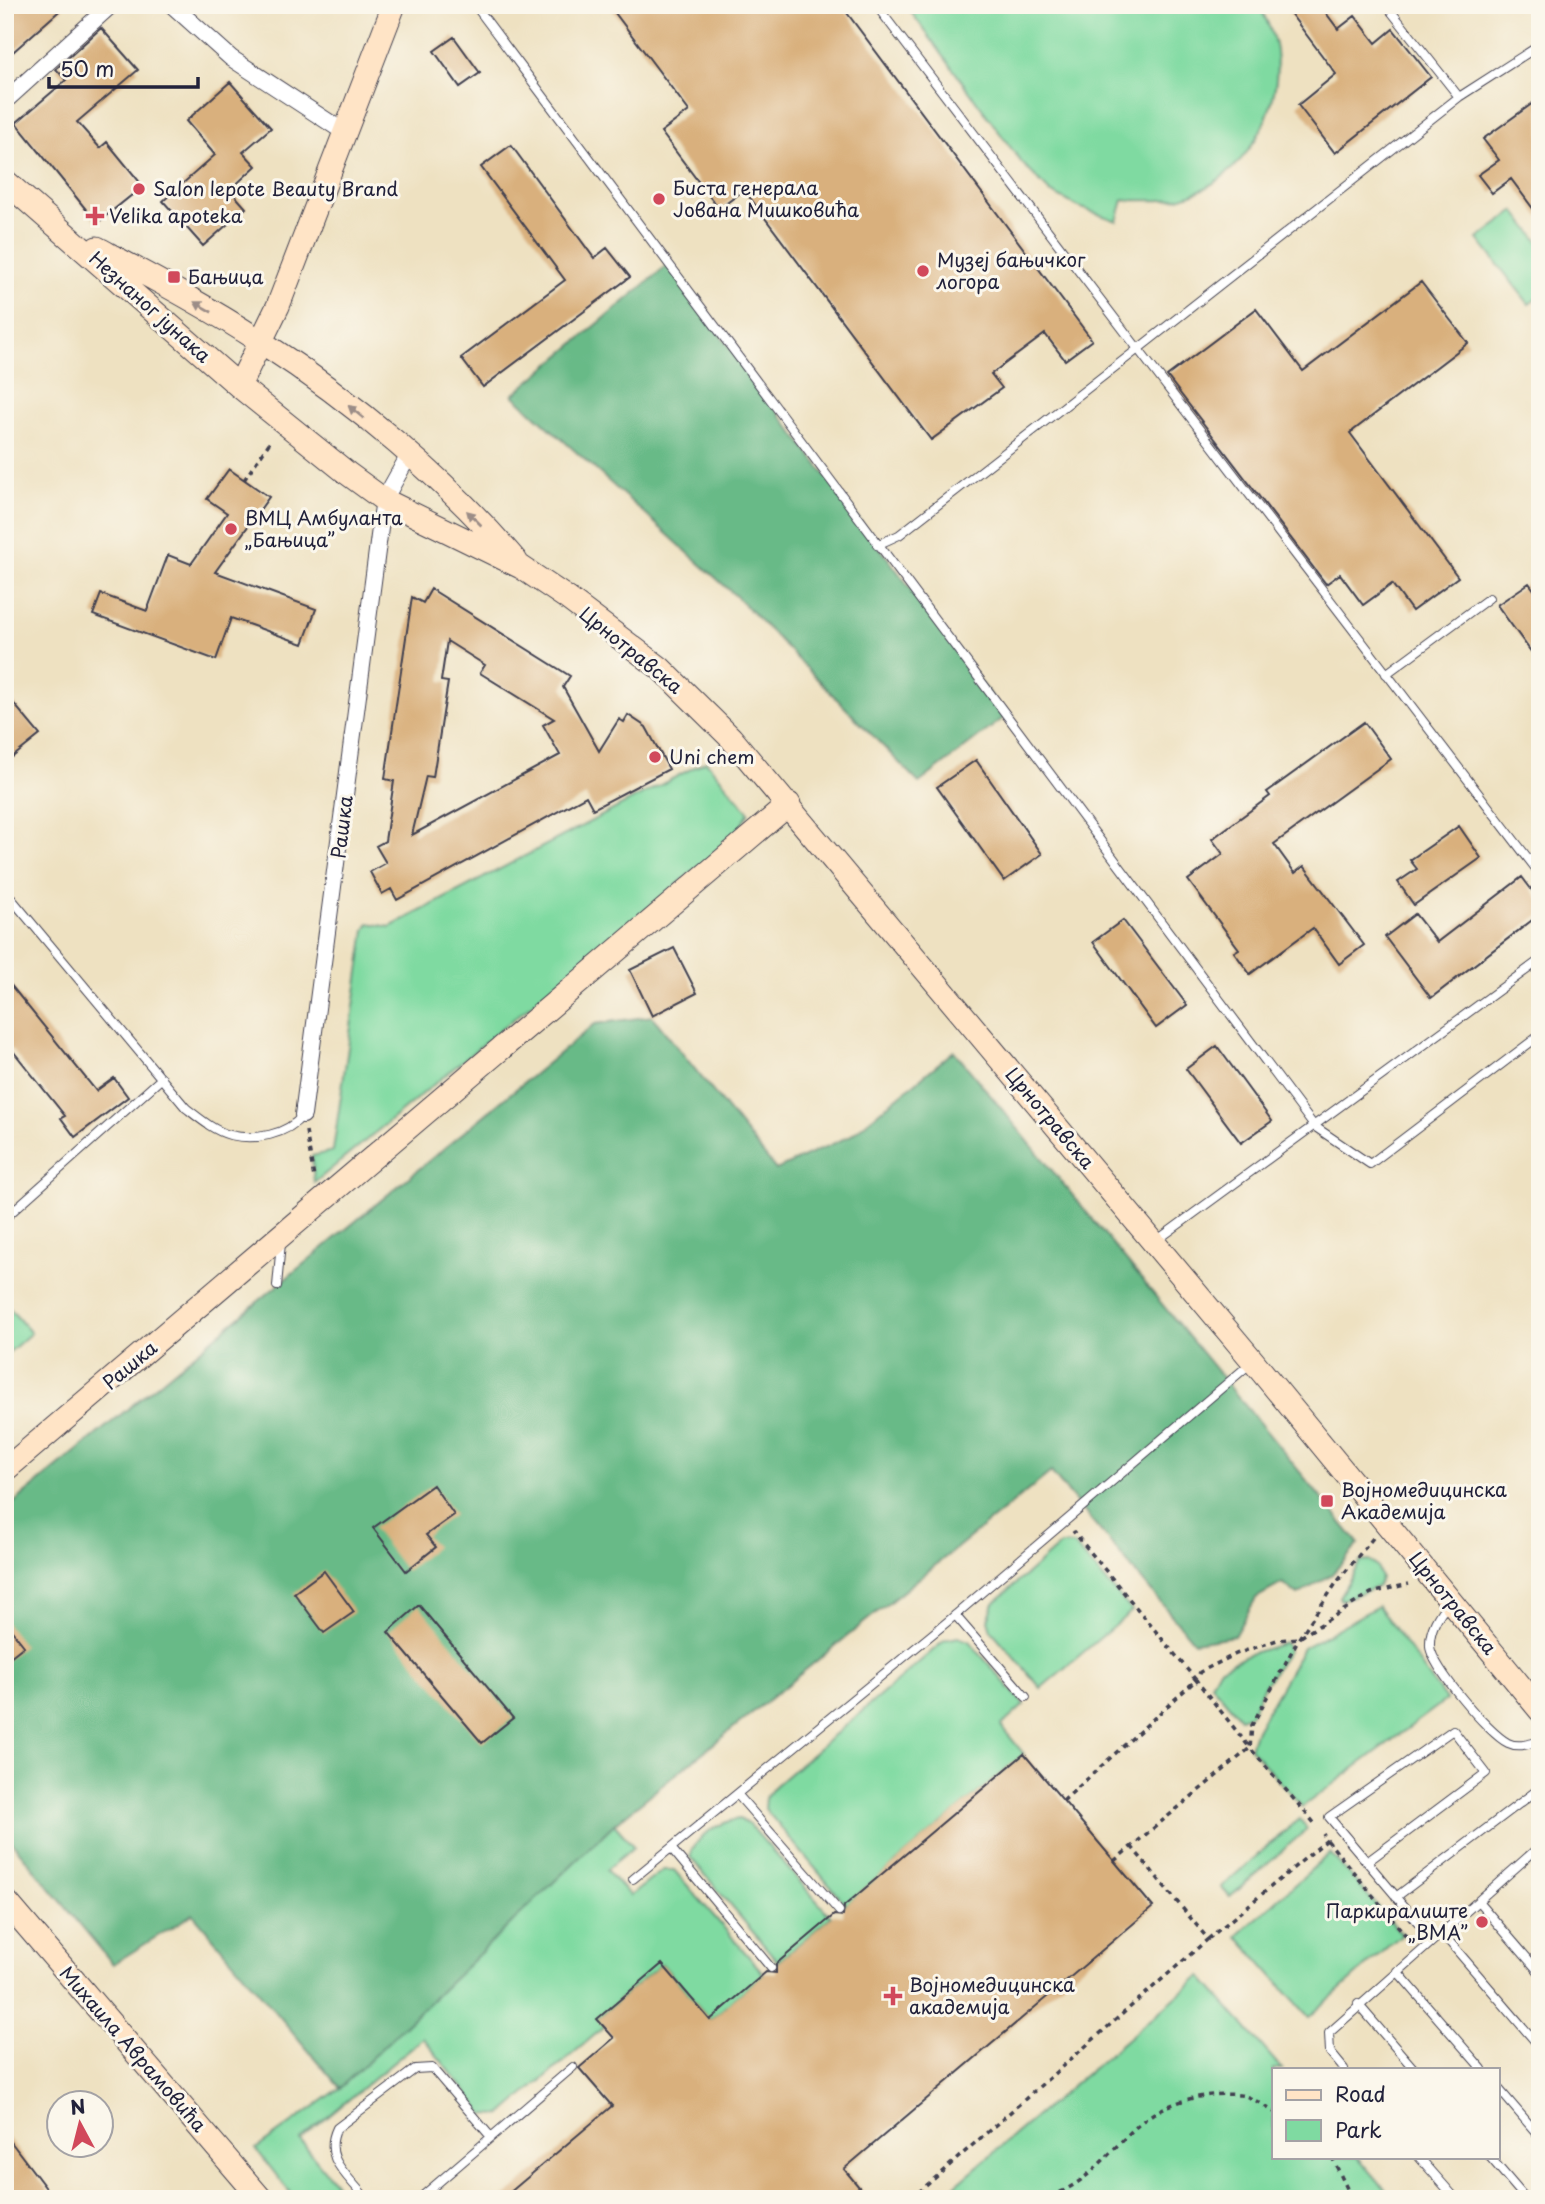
<svg xmlns="http://www.w3.org/2000/svg" width="1545" height="2204" font-family="'Playpen Sans',sans-serif">
  <style>
    .green { fill: #7fdaa1; stroke: #507e6e; stroke-width: 2 }
    .forest { fill: #67ba87; stroke: #446e61; stroke-width: 2 }
    .building { fill: #d9b07d; fill-rule: evenodd }
    .lines { fill: none; stroke-linecap: round; stroke-linejoin: round }
    .lane-casing { stroke: #413f4f; stroke-width: 10 }
    .street-casing { stroke: #413f4f; stroke-width: 18 }
    .secondary-casing { stroke: #413f4f; stroke-width: 25 }
    .path { stroke: #413f4f; stroke-width: 3.5; stroke-dasharray: 5 5; stroke-linecap: butt }
    .lane { stroke: #fff; stroke-width: 8 }
    .street { stroke: #fff; stroke-width: 16 }
    .secondary { stroke: #ffe4c6; stroke-width: 23 }
    .oneway { fill: #9c8d87 }
    .poi-dot { fill: #d1495b; stroke: #fbf7ec; stroke-width: 2.5 }
    .labels { text-anchor: middle; stroke-width: 6; stroke-linejoin: round; paint-order: stroke }
    .poi-label { font-size: 19px; fill: #22223b; stroke: #fbf7ec; text-anchor: start }
    .street-label { font-size: 19px; fill: #22223b; stroke: #fbf7ec }
  </style>
  <rect width="100%" height="100%" fill="#fbf7ec"/>
  <filter id="ink" filterUnits="userSpaceOnUse"><feTurbulence type="fractalNoise" baseFrequency=".0143" numOctaves="2"/><feDisplacementMap in="SourceGraphic" scale="14" xChannelSelector="R" yChannelSelector="G"/><feConvolveMatrix kernelMatrix="1 2 1 2 8 2 1 2 1" color-interpolation-filters="sRGB"/></filter>
  <filter id="wash" filterUnits="userSpaceOnUse"><feTurbulence type="fractalNoise" baseFrequency=".00686" numOctaves="4" result="noise"/><feDisplacementMap in="SourceGraphic" scale="28" xChannelSelector="R" yChannelSelector="G"/><feGaussianBlur stdDeviation="1.57" result="paint"/><feColorMatrix in="noise" values="0 0 0 0 0 0 0 0 0 0 0 0 0 0 0 0 0 1.4 0 .05"/><feComposite in="paint" operator="in"/></filter>
  <g filter="url(#wash)">
    <rect width="100%" height="100%" fill="#eee1c1"/>
    <path class="green" d="M906 5H1259C1266 19 1274 35 1276 51 1283 112 1244 180 1182 197 1163 202 1143 200 1123 200L1117 221 1079 207 1050 192 1022 163Z
      M1515 211 1540 243V296L1529 304 1478 239Z
      M706 761 749 812 735 837 314 1183 312 1156 333 1151 365 930 369 923 390 927Z
      M5 1303 31 1333 5 1356Z
      M1060 1545H1074L1132 1611 1041 1688 991 1630 988 1620 994 1603Z
      M1369 1561 1377 1566 1381 1578 1377 1587 1341 1600 1339 1597 1360 1562Z
      M1378 1606 1446 1700 1302 1807 1250 1748 1256 1730 1303 1648Z
      M958 1637 969 1641 1024 1705 1001 1726 1024 1754 846 1905 765 1809 766 1797 775 1786 945 1640Z
      M1285 1643 1288 1651 1263 1688 1250 1715 1240 1718 1211 1684 1219 1669 1246 1655Z
      M739 1819 750 1825 831 1917 778 1962 690 1857C695 1836 719 1822 739 1819Z
      M1299 1819 1307 1829 1230 1897 1221 1887Z
      M614 1824 634 1847 606 1870 630 1896 663 1870H674L764 1974 710 2020 662 1964 598 2018 604 2027 501 2115 484 2114 423 2038 300 2140 348 2199H295L256 2149 340 2088Z
      M1330 1853 1402 1934 1309 2017 1237 1936Z
      M1201 1976 1282 2069H1274V2157H1358L1394 2199H939Z"/>
    <path class="forest" d="M668 265 1006 716 919 783 737 597 513 395Z
      M652 1016 776 1170 850 1136 954 1051 1359 1544 1332 1574 1298 1595 1283 1583 1256 1598 1234 1636 1194 1642 1051 1472 614 1824 340 2088 193 1914 113 1964 5 1834V1510L595 1024Z"/>
    <g id="blocks">
      <path class="building" d="M5 5H66L5 59Z
        M609 5H841L1092 340 1065 360 1045 334 991 374 1002 388 931 440 744 190 719 209 661 132 689 111Z
        M1284 5H1320L1338 29 1355 16 1376 43 1393 29 1431 77 1335 153 1298 105 1336 74Z
        M101 28 138 70 77 122 100 148 107 142 143 186 97 223 16 123 66 80 56 69Z
        M454 37 480 73 460 87 434 51Z
        M230 82 271 128 243 152 256 166 230 190 246 208 203 246 163 201 215 155 186 121Z
        M1540 98V218L1511 179 1492 193 1478 175 1499 160 1483 139Z
        M511 145 594 258 607 248 630 277 483 387 461 358 565 280 481 167Z
        M1421 282 1468 343 1350 433 1458 577 1412 611 1392 584 1363 605 1340 574 1326 584 1167 376 1256 309 1303 371Z
        M229 469 269 497 215 572 316 609 303 644 231 618 216 660 93 615 101 594 147 611 168 555 191 564 227 513 207 499Z
        M1529 583 1540 598V664L1497 605Z
        M431 589 570 676 563 687 599 751 619 719 624 722 628 715 646 727 669 769 593 809 586 796 397 900 391 889 382 894 370 872 386 863 376 846 385 841 394 781 385 779 412 597 423 603ZM447 641 485 665 480 673 554 719 543 725 560 755 412 835 426 776 433 777 448 682 441 681Z
        M5 693 40 735 5 763Z
        M1364 722 1391 759 1274 844 1295 873 1304 866 1364 945 1339 964 1313 928 1250 974 1234 952 1239 949 1188 880 1223 854 1212 839 1270 796 1267 792Z
        M976 760 1042 854 1004 881 937 787Z
        M1459 826 1481 858 1414 905 1398 882 1417 869 1410 860Z
        M1522 877 1540 901V914L1431 998 1385 937 1415 914 1437 942Z
        M1123 920 1187 1005 1156 1028 1093 942Z
        M674 948 697 993 652 1016 630 970Z
        M5 978 96 1091 114 1078 128 1097 75 1137 61 1118 65 1116 5 1041Z
        M1217 1046 1272 1121 1241 1143 1186 1069Z
        M433 1485 454 1515 426 1535 436 1547 406 1571 373 1528Z
        M324 1571 354 1612 324 1633 294 1593Z
        M419 1605 513 1718 482 1743 388 1632Z
        M5 1622 24 1646 5 1661Z
        M1024 1754 1153 1907 844 2169 869 2199H502L612 2106 579 2068 614 2038 597 2019 662 1964 710 2020 766 1972 776 1973V1964L834 1915 843 1916 844 1906Z
        M5 2134 54 2199H5Z"/>
    </g>
  </g>
  <g filter="url(#ink)">
    <use href="#blocks" fill-opacity="0" stroke="#413f4f" stroke-width="2"/>
    <g class="lines">
      <g class="lane-casing">
        <path id="lane" d="M475 5 1314 1126 1370 1164 1540 1035
          M876 5 1138 349 1459 97
          M1386 5 1459 97 1540 45
          M877 545 899 535 1138 349 1540 874
          M1386 674 1489 598
          M5 891 186 1108C199 1118 214 1131 230 1135 255 1141 287 1135 303 1115
          M5 1218 162 1078
          M1156 1241 1540 960
          M277 1286 281 1243
          M1449 1601C1439 1614 1429 1629 1430 1646 1431 1666 1489 1734 1508 1743 1518 1748 1529 1744 1540 1741
          M955 1615 1026 1697
          M737 1794 839 1911
          M671 1848 771 1968
          M1367 1862 1486 1773 1453 1730 1329 1817 1433 1940
          M633 1879 947 1622 1251 1363
          M1396 1897 1540 1788
          M1478 1901 1540 1973
          M1442 1933 1540 2047
          M1397 1971 1482 2069
          M1358 2004 1414 2069
          M1344 2069 1330 2052 1329 2033 1540 1846
          M1498 2088 1540 2137
          M1419 2157 1456 2199
          M1490 2157 1526 2199
          M366 2199C348 2175 322 2159 337 2128L415 2069 432 2068 491 2137
          M419 2199 573 2067"/>
      </g>
      <g class="street-casing">
        <path id="street" d="M172 5 231 58 344 132
          M5 101 111 5
          M303 1115 382 513 384 500 409 455"/>
      </g>
      <g class="secondary-casing">
        <path id="secondary" d="M5 181 239 386 347 473 384 500 521 567 567 598 660 668 731 738 1253 1361 1540 1710
          M97 248C153 278 210 308 263 343 353 401 446 479 516 561
          M239 386 278 306 394 5
          M5 1470 789 804
          M5 1900 261 2199"/>
      </g>
      <path class="path" d="M244 480 272 439
        M306 1131 314 1178
        M1373 1538 1337 1582 1299 1638 1252 1725 1250 1748 1196 1680 1200 1672 1236 1654 1277 1640 1299 1638 1371 1593 1409 1584
        M1063 1801 1196 1680 1073 1531
        M1327 1840 1412 1943
        M1114 1861 1250 1748 1316 1825
        M5 1870 9 1867
        M1208 1939 1327 1840 1323 1834
        M1332 2157 1352 2199
        M911 2199 1208 1939 1131 1846
        M1041 2199C1089 2187 1108 2150 1143 2121 1167 2101 1210 2091 1240 2095 1251 2096 1264 2106 1274 2112"/>
      <use href="#lane" class="lane"/>
      <use href="#street" class="street"/>
      <use href="#secondary" class="secondary"/>
    </g>
    <defs><path id="oneway-solid" d="M-6-.8H1V-3.2L6.5 0L1 3.2V.8H-6Z" transform="scale(1.75)"/></defs>
    <g class="oneway">
      <use href="#oneway-solid" transform="translate(203 307) rotate(-150)"/>
      <use href="#oneway-solid" transform="translate(356 412) rotate(-141)"/>
      <use href="#oneway-solid" transform="translate(474 518) rotate(-135)"/>
    </g>
  </g>
  <g class="poi-dot">
    <circle cx="139" cy="189" r="7"/>
    <circle cx="659" cy="199" r="7"/>
    <path d="M91.5 205.5h7v7h7v7h-7v7h-7v-7h-7v-7h7z"/>
    <circle cx="923" cy="271" r="7"/>
    <rect x="167" y="270" width="14" height="14" rx="3.5"/>
    <circle cx="231" cy="529" r="7"/>
    <circle cx="655" cy="757" r="7"/>
    <rect x="1320" y="1494" width="14" height="14" rx="3.5"/>
    <circle cx="1482" cy="1922" r="7"/>
    <path d="M889.5 1985.5h7v7h7v7h-7v7h-7v-7h-7v-7h7z"/>
  </g>
  <g class="labels">
    <g class="poi-label">
      <text x="673" y="195">Биста генерала<tspan x="673" dy="22">Јована Мишковића</tspan></text>
      <text x="153" y="196">Salon lepote Beauty Brand</text>
      <text x="109" y="223">Velika apoteka</text>
      <text x="937" y="267">Музеј бањичког<tspan x="937" dy="22">логора</tspan></text>
      <text x="188" y="284">Бањица</text>
      <text x="245" y="525">ВМЦ Амбуланта<tspan x="245" dy="22">„Бањица”</tspan></text>
      <text x="669" y="764">Uni chem</text>
      <text x="1341" y="1497">Војномедицинска<tspan x="1341" dy="22">Академија</tspan></text>
      <text x="1468" y="1918" text-anchor="end">Паркиралиште<tspan x="1468" dy="22">„ВМА”</tspan></text>
      <text x="909" y="1992">Војномедицинска<tspan x="909" dy="22">академија</tspan></text>
    </g>
    <g class="street-label">
      <text transform="translate(150 307) rotate(42)" y="7">Незнаног јунака</text>
      <text transform="translate(631 650) rotate(39)" y="7">Црнотравска</text>
      <text transform="translate(342 827) rotate(-83)" y="7">Рашка</text>
      <text transform="translate(1050 1118) rotate(50)" y="7">Црнотравска</text>
      <text transform="translate(130 1365) rotate(-40)" y="7">Рашка</text>
      <text transform="translate(1453 1603) rotate(51)" y="7">Црнотравска</text>
      <text transform="translate(133 2049) rotate(49)" y="7">Михаила Аврамовића</text>
    </g>
  </g>
  <rect width="1545" height="2204" fill="none" stroke="#fbf7ec" stroke-width="28"/>
  <rect x="1272" y="2068" width="228" height="91" fill="#fbf7ec" stroke="#a4a2a5" stroke-width="2"/>
  <rect x="1286" y="2090" width="35" height="10" fill="#ffe4c6" stroke="#a4a2a5" stroke-width="2"/>
  <text x="1335" y="2102" font-size="21" fill="#22223b">Road</text>
  <rect x="1286" y="2120" width="35" height="21" fill="#7fdaa1" stroke="#a4a2a5" stroke-width="2"/>
  <text x="1335" y="2138" font-size="21" fill="#22223b">Park</text>
  <g transform="translate(80 2124) rotate(353)"><circle r="33" fill="#fbf7ec" stroke="#a4a2a5" stroke-width="2"/>
  <path d="M0-5L12 26L0 18L-12 26Z" fill="#d1495b"/>
  <text y="-10" font-size="19" font-weight="bold" text-anchor="middle" fill="#22223b">N</text>
  </g>
  <path d="M49 77v10h149v-10" fill="none" stroke="#22223b" stroke-width="3.5"/>
  <text x="60" y="77" font-size="21" fill="#22223b" stroke="#fbf7ec" stroke-width="5" paint-order="stroke">50 m</text>
</svg>
